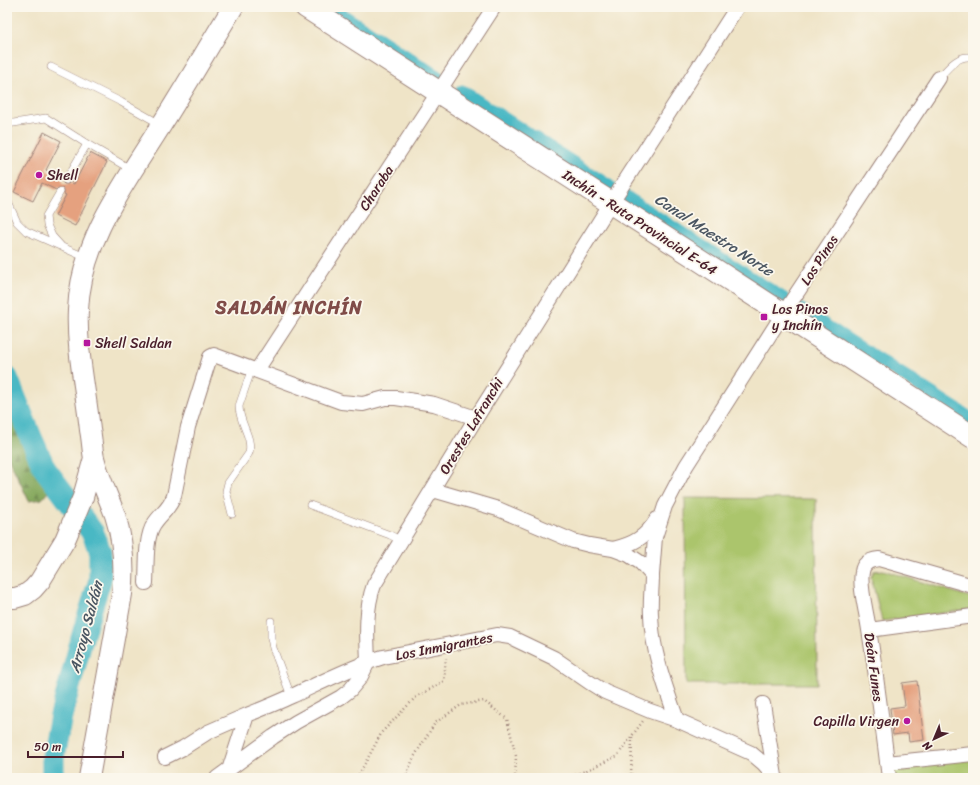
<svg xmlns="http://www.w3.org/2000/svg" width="980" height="785" font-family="Sriracha,sans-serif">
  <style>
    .forest { fill: url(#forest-firs); stroke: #696446 }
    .green { fill: #abc56c; stroke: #7a724c }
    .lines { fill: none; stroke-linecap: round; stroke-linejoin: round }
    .canal { stroke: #4ab8c4; stroke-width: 13 }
    .river { stroke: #4ab8c4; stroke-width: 23 }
    .building { fill: #e5a17f }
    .service-casing { stroke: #9c8279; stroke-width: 8 }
    .minor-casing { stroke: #9c8279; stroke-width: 16 }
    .secondary-casing { stroke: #9c8279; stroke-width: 22 }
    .primary-casing { stroke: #9c8279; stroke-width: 24 }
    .path { stroke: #9c8279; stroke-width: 2.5; stroke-dasharray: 1 3; stroke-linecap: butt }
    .service { stroke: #fff; stroke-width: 7 }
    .minor { stroke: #fff; stroke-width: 14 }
    .secondary { stroke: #fff; stroke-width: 20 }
    .primary { stroke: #fff; stroke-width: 22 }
    .poi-dot { fill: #b5179e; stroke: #fbf7ec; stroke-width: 1.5 }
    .labels { text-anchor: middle; stroke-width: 3.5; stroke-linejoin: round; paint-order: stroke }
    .poi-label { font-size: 14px; fill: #4a1f2b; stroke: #fbf7ec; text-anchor: start }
    .street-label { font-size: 14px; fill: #4a1f2b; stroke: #fbf7ec }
    .water-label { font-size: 15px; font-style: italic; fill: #4a5561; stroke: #fbf7ec }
    .district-label { font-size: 18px; font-weight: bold; letter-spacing: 1px; fill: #804c48; stroke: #fbf7ec }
  </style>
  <defs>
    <pattern id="forest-firs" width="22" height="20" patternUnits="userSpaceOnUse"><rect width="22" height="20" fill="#88aa60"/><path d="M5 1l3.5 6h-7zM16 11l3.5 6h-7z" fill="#718a4f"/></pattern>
  </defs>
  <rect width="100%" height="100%" fill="#fbf7ec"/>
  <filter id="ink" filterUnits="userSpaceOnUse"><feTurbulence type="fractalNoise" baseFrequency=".025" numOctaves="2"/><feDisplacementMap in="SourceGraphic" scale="8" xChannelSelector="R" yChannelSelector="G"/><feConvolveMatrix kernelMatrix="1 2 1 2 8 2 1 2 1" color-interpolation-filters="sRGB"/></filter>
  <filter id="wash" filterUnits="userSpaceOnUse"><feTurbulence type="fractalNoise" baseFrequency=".012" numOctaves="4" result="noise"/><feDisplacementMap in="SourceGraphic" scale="16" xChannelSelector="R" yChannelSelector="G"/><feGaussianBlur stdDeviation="0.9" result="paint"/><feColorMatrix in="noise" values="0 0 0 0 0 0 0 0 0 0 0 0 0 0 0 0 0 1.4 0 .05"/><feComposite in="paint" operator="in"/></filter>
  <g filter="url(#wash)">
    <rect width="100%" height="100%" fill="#efe4c7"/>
    <path class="forest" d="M7 387 53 486 42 499 29 501 7 455Z"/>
    <path class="green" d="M685 498 816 499 817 684H686Z
      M883 570 973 598V609L882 621 871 577 874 571Z
      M973 754V778H889L887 763Z"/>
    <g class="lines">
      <path class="canal" d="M330 7 438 77
        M462 91 609 186
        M626 197 784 299
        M798 308 973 420"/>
      <path class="river" d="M7 378 32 440 45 469 93 533 100 552V580L84 631 61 716 53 757V778"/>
    </g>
    <g id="blocks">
      <path class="building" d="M44 132 61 141 46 170 62 178V182L64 184H68L70 182 74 184 90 153 107 162 75 226 55 216 66 195 64 194V190L62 188H58L56 190 42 183 33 201 14 192Z
        M917 681 924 740 909 742 908 733 893 735 890 708 905 706 902 683Z"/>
    </g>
  </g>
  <g filter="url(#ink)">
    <use href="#blocks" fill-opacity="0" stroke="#9c8279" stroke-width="1"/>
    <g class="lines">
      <g class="service-casing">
        <path id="service" d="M51 67 121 102 160 124
          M939 78C947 69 959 53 973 58
          M7 124 46 118 87 144
          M66 180 87 144 132 170
          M60 192 46 216 47 225 52 236 62 247 87 258
          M7 200 17 222 26 231 60 246
          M310 505 390 535 402 541
          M232 514 226 491 228 483 249 453C253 437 239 423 239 406L252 368
          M271 621V638L273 648 291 696"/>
      </g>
      <g class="minor-casing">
        <path id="minor" d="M257 370 494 7
          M433 490 498 509 573 541 589 545 613 549 629 555 641 563 652 575C652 588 650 602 651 615 652 651 665 686 677 720
          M613 549C634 544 646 537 657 519
          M652 575 655 537 665 506 686 466 783 314 939 78
          M146 583C147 566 145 537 154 524 161 513 169 510 174 496L188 427 210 357 214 355 341 402 363 404 385 398H396L434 404 476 418
          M869 630 973 616
          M368 662C367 637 365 609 374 585L476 418 611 203 737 7
          M763 704 775 776
          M165 757 183 748 208 732 247 715
          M887 763 973 754
          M229 770 247 715C262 709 277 703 292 696 322 682 351 667 383 657L497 635 510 637 554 658 589 682 605 692 650 711 677 720 751 753 764 764 774 775
          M217 778 273 737 296 722 341 697 350 690 360 678 368 662
          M889 778C883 729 877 679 869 630 867 614 859 587 862 572 863 563 870 560 879 559L973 586"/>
      </g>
      <g class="secondary-casing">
        <path id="secondary" d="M7 598H15L25 595 33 589 40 581 65 540 83 497 94 458
          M89 778 122 594C125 568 123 540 115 515 108 496 99 478 94 458 92 449 92 439 90 430 86 391 76 349 78 310 81 239 126 182 162 124 186 86 209 46 233 7"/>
      </g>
      <g class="primary-casing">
        <path id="primary" d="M306 7 692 255 973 437"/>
      </g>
      <path class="path" d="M631 777 643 778
        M357 778 382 732 415 698 444 681 446 658
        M405 778 414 757 435 723 461 705 484 701 507 719 516 756 515 778
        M568 778 592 768 617 756 643 721
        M631 778 632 737"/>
      <use href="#service" class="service"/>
      <use href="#minor" class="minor"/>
      <use href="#secondary" class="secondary"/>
      <use href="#primary" class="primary"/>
    </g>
  </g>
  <g class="poi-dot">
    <circle cx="39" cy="175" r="4"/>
    <rect x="760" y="313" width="8" height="8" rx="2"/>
    <rect x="83" y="339" width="8" height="8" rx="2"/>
    <circle cx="907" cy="721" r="4"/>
  </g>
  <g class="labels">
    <g class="poi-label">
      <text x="47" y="180">Shell</text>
      <text x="772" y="314">Los Pinos<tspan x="772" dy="16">y Inchín</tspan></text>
      <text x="95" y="348">Shell Saldan</text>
      <text x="899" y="726" text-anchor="end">Capilla Virgen</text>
    </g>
    <g class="street-label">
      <text transform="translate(376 188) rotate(-57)" y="5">Charaba</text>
      <text transform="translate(640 222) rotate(33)" y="5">Inchín - Ruta Provincial E-64</text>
      <text transform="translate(819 260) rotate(-57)" y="5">Los Pinos</text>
      <text transform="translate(471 426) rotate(-59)" y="5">Orestes Lafranchi</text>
      <text transform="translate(444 646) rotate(-11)" y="5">Los Inmigrantes</text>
      <text transform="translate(874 667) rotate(82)" y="5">Deán Funes</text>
    </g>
    <g class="water-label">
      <text transform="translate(714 235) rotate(33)" y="5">Canal Maestro Norte</text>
      <text transform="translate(86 627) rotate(-75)" y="5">Arroyo Saldán</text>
    </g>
    <g class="district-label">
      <text x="289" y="314">SALDÁN INCHÍN</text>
    </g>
  </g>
  <rect width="980" height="785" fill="none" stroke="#fbf7ec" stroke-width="24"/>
  <g transform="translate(934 739) rotate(224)" stroke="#fbf7ec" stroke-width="3" paint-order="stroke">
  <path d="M0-3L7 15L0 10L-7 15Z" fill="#4a1f2b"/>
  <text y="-6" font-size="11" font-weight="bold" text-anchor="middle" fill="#4a1f2b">N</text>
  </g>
  <path d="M28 751v6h95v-6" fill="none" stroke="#4a1f2b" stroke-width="2"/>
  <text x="34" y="751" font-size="12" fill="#4a1f2b" stroke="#fbf7ec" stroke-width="3" paint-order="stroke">50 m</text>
</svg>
